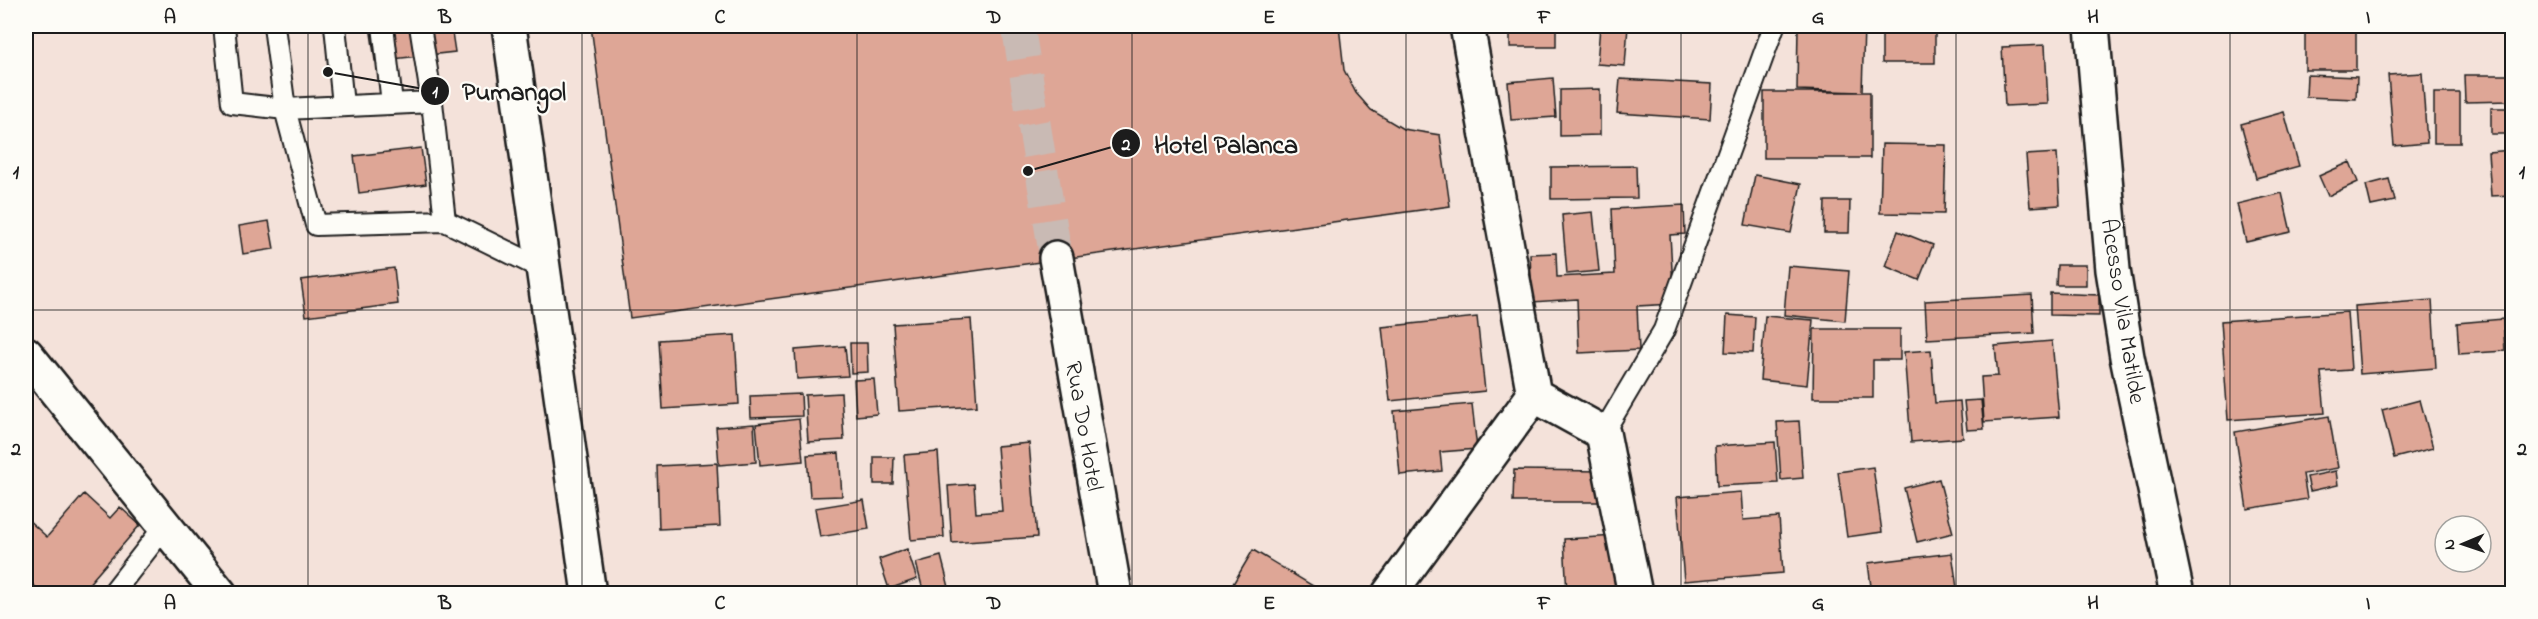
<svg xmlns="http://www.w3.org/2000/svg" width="2538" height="619" font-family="'Indie Flower',sans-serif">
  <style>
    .building { fill: #dea696; stroke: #1c1c1c; stroke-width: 1.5 }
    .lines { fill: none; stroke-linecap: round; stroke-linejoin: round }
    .minor-tunnel { stroke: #c9bab4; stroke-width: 33; stroke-dasharray: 33 16; stroke-linecap: butt }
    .service-casing { stroke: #1c1c1c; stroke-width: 24 }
    .minor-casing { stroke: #1c1c1c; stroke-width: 38 }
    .primary-casing { stroke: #1c1c1c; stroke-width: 38 }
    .service { stroke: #fdfcf7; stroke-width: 20 }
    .minor { stroke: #fdfcf7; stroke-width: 33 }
    .primary { stroke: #fdfcf7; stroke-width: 33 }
    .grid { fill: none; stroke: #1c1c1c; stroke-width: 1.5; stroke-opacity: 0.55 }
    .labels { text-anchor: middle; stroke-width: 4.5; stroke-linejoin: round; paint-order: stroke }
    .street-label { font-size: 24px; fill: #1c1c1c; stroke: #fdfcf7 }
    .leader { fill: none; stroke: #1c1c1c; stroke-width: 2 }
    .callout-dot { fill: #1c1c1c; stroke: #fdfcf7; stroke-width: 2 }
    .mark-label { font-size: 18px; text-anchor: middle; font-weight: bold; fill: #fff }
    .callout-label { font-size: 26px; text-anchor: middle; font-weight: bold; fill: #1c1c1c; stroke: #fdfcf7; stroke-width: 4.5; stroke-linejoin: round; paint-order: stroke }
    .neatline { fill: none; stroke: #1c1c1c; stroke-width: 2 }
    .grid-label { font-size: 20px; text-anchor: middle; font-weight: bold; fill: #1c1c1c }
  </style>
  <rect width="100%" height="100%" fill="#f4e2da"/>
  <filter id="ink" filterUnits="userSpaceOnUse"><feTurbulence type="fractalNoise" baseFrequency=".0167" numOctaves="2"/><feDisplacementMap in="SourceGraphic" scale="12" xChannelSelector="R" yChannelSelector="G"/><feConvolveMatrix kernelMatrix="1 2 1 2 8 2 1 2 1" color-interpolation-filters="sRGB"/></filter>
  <g filter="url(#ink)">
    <path class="building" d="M370 26H451L455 52 375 61Z
      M591 26H1339L1344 70 1356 93 1371 110 1403 129 1440 135 1450 206 630 318Z
      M1510 26H1556V47H1510Z
      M1600 26H1628L1625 66 1597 64Z
      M1689 26H1734V29Z
      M1798 26H1864L1862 92 1797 90Z
      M1882 26H1935V63H1882Z
      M2305 26H2356V70H2305Z
      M2045 45 2048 104 2005 106 2002 47Z
      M2422 73 2427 143 2394 146 2388 75Z
      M2307 75 2357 77 2356 99 2306 97Z
      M2464 75H2512V101L2465 102Z
      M1553 78 1556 117 1511 120 1508 82Z
      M1620 79 1712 84 1710 119 1617 113Z
      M1600 89V135L1560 136V90Z
      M1764 92H1870V158H1764Z
      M2434 93H2460V143H2434Z
      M2491 108H2512V134H2491Z
      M2284 112 2299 166 2256 178 2241 124Z
      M1882 144 1946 145 1944 214 1880 213Z
      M421 148 426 184 359 193 354 156Z
      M2512 150V195L2491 196 2488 152Z
      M2057 153 2060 205 2030 207 2026 155Z
      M2350 162 2358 182 2328 196 2319 176Z
      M1636 166 1637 198 1551 199V167Z
      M1755 175 1801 184 1791 233 1745 225Z
      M2389 179 2395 201 2371 206 2366 185Z
      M2282 193 2291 232 2246 242 2237 204Z
      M1825 201H1850L1849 233H1824Z
      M1684 205 1685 234 1670 235 1674 304 1637 306 1639 350 1579 353 1577 299 1532 302 1530 254 1556 253 1557 277 1615 274 1612 209Z
      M1593 212 1599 271 1567 274 1562 215Z
      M269 221 274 249 243 254 239 226Z
      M1898 231 1933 245 1919 280 1885 266Z
      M2057 265H2086V285H2056Z
      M1788 266 1849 271 1845 321 1784 315Z
      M394 268 398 304 306 316 301 280Z
      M2050 293 2099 295V316L2050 315Z
      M2032 295 2034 333 1927 339 1925 301Z
      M2432 300 2436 368 2360 374 2355 306Z
      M2347 312 2351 370 2321 372 2325 413 2228 420 2221 321Z
      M1727 315 1755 317 1753 353 1725 352Z
      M1765 316 1813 320 1807 385 1760 380Z
      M1477 317 1485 391 1390 401 1382 327Z
      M971 319 977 406 899 411 893 324Z
      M2503 319 2505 351 2459 354 2457 323Z
      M1814 329H1900V360H1873V398H1813Z
      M735 335 739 404 663 409 659 340Z
      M2052 341 2059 417 1984 422 1981 377 1998 376 1995 346Z
      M850 343H867L868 372 851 373Z
      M845 346 848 376 797 379 795 350Z
      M1931 350 1935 403 1960 401 1963 438 1911 442 1904 352Z
      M874 379 877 414 856 416 854 380Z
      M841 393 844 440 808 442 805 395Z
      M801 394 802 416 751 418 750 396Z
      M1981 400 1984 429 1967 430 1964 401Z
      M2420 400 2433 448 2394 458 2382 410Z
      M1472 404 1477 449 1440 452 1442 471 1400 475 1394 411Z
      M2329 416 2338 468 2303 474 2307 499 2247 509 2235 432Z
      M799 419 803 461 760 465 756 424Z
      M1799 421 1803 478 1781 480 1777 422Z
      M754 424 756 462 719 465 716 427Z
      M1775 442 1778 483 1717 486 1715 446Z
      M1029 443 1037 537 952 543 948 486 974 484 976 513 1002 511 997 446Z
      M938 452 944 537 911 540 904 455Z
      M839 453 842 496 810 497 807 455Z
      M874 457H894L893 484H874Z
      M717 463 720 526 659 529 657 466Z
      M1873 467 1882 532 1847 537 1838 472Z
      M1514 470 1604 471V502H1513Z
      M2336 471 2338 485 2310 491 2307 477Z
      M1939 479 1953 533 1917 542 1904 488Z
      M1741 492 1743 520 1779 517 1783 573 1684 581 1677 497Z
      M84 494 110 518 120 507 140 525 80 594H43L26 578V518L47 537Z
      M864 500 869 529 820 537 815 508Z
      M1617 536 1620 592 1567 594 1564 539Z
      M907 549 917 579 889 589 879 559Z
      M1253 550 1323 592 1322 594H1227Z
      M1952 553 1957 588 1914 594H1872L1868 563Z
      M941 556 950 591 924 594 916 563Z
      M920 588V594H888V591Z"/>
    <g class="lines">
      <path class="minor-tunnel" d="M1018 26 1056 258"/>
      <g class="service-casing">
        <path id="service" d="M224 26 232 103 285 109 432 102
          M274 26 285 109 316 225 445 221
          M335 26 343 105
          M383 26 392 103
          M420 26 432 102 445 221 543 269
          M1603 433 1664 330 1774 26
          M112 594 165 526"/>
      </g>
      <g class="minor-casing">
        <path id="minor" d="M2092 26 2113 270 2127 357 2177 594
          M1056 258 1115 594
          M26 354 220 594
          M1534 395 1603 433 1635 594
          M1389 594 1534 395 1467 26"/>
      </g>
      <g class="primary-casing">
        <path id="primary" d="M509 26 589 594"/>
      </g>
      <use href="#service" class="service"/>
      <use href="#minor" class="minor"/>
      <use href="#primary" class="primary"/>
    </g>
  </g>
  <path class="grid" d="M308 26V594M582 26V594M857 26V594M1132 26V594M1406 26V594M1681 26V594M1956 26V594M2230 26V594M26 310H2512"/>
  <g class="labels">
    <g class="street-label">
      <text transform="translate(2124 311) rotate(81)" y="8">Acesso Vila Matilde</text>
      <text transform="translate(1085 426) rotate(80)" y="8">Rua Do Hotel</text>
    </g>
  </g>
  <path class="leader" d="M328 72L435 91M1028 171L1126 143"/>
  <g class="callout-dot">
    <circle cx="328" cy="72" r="6"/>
    <circle cx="1028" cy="171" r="6"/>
    <circle cx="435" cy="91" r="15"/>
    <circle cx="1126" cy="143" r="15"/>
  </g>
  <g class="mark-label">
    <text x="435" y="97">1</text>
    <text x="1126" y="150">2</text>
  </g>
  <g class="callout-label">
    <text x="514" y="100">Pumangol</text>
    <text x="1226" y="153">Hotel Palanca</text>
  </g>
  <rect width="2538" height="619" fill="none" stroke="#fdfcf7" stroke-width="66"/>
  <g transform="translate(2463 544) rotate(268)"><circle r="28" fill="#fdfcf7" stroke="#a3a29f" stroke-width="1.5"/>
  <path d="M0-4.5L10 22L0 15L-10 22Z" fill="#1c1c1c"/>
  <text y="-9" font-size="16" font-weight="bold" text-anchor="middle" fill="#1c1c1c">N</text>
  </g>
  <rect x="33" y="33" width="2472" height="553" class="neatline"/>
  <g class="grid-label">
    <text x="170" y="23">A</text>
    <text x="445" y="23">B</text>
    <text x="720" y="23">C</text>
    <text x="994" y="23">D</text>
    <text x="1269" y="23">E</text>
    <text x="1544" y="23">F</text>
    <text x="1818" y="23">G</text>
    <text x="2093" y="23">H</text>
    <text x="2368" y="23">I</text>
    <text x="16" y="178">1</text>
    <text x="2522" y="178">1</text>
    <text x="16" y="455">2</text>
    <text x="2522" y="455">2</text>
    <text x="170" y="609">A</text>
    <text x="445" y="609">B</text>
    <text x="720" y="609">C</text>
    <text x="994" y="609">D</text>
    <text x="1269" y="609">E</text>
    <text x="1544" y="609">F</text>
    <text x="1818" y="609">G</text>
    <text x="2093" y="609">H</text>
    <text x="2368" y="609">I</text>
  </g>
</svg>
